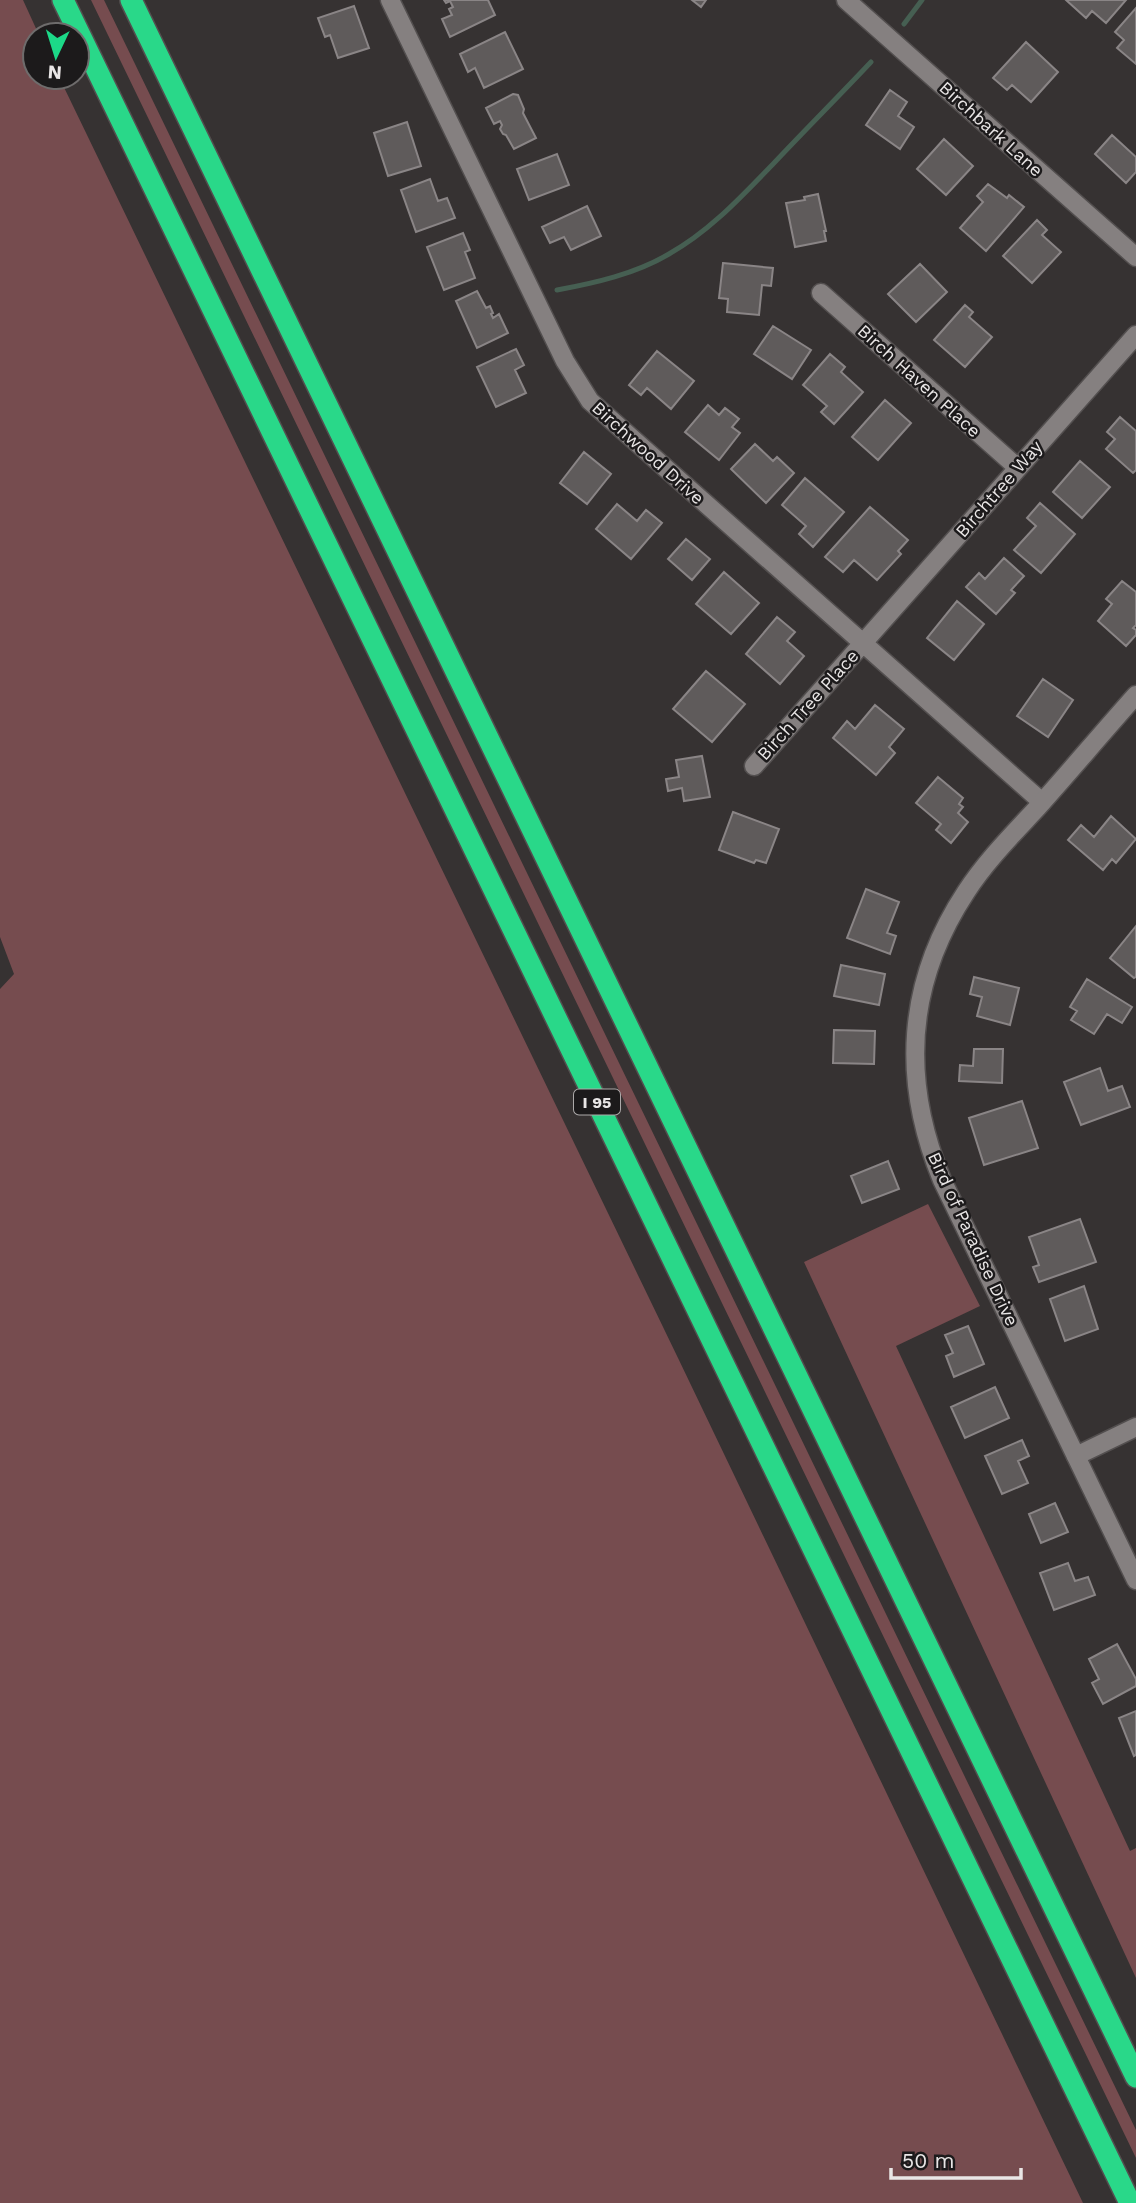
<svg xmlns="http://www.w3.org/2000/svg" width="1136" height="2203" font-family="'Work Sans',sans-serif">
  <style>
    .green { fill: #764c4f }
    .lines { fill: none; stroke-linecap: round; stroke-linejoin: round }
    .stream { stroke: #465f52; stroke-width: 5 }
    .building { fill: #5f5b5b; stroke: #8a8586; stroke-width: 2 }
    .minor-casing { stroke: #534f4f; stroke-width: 21 }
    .tertiary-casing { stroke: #534f4f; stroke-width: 21 }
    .motorway-casing { stroke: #534f4f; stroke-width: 24 }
    .minor { stroke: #858080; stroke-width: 18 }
    .tertiary { stroke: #858080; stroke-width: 18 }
    .motorway { stroke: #29d889; stroke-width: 21 }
    .labels { text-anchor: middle; stroke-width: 5; stroke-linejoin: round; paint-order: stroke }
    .shield { fill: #1c1a1b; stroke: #aca9a9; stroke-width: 2 }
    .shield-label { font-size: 16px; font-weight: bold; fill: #e9e6e6 }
    .street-label { font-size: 18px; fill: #e9e6e6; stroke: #1c1a1b }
  </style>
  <rect width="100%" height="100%" fill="#363232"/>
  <path class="green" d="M0 0H23L39 35H35V77H59L678 1358 1083 2203H0V989L14 974 0 937Z
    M91 0H104L1136 2130V2158Z
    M928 1204 980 1306 896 1346 1130 1851 1136 1848V1978L804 1262Z"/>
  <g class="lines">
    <path class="stream" d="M904 24 922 0
      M557 290C595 283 635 274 669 254 710 231 741 197 774 163 806 129 839 96 871 62"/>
  </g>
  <path class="building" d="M444 0H488L495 15 450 37 442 19 452 15 449 9 453 7 450 1 446 3Z
    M692 0H706L701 7Z
    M1066 0H1126L1106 23 1092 11 1086 18Z
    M354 6 369 48 338 58 330 35 325 37 318 18Z
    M1136 8V64L1117 48 1124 40 1115 32Z
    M505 32 523 69 484 88 475 68 468 72 460 54Z
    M1026 42 1058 72 1031 102 1012 85 1007 90 993 78Z
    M890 90 907 102 898 116 914 127 900 149 866 125Z
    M513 94 518 95 524 109 523 113 536 138 514 149 506 135 503 134 500 129 502 125 500 121 494 124 486 108Z
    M407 122 421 166 388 176 374 133Z
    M1112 135 1136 157V172L1126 183 1095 154Z
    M944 139 973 166 946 195 917 169Z
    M557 154 569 185 529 200 517 169Z
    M430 179 438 201 447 198 455 218 416 232 401 190Z
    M988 184 1007 198 1009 195 1024 207 986 251 960 228 983 202 977 196Z
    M818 194 826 231H824L826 241 795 247 786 203 805 200 804 197Z
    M587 206 601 236 571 250 564 237 550 243 542 227Z
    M1037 220 1047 230 1042 235 1061 252 1032 283 1003 256Z
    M463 233 470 250 465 252 475 278 444 290 427 247Z
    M723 263 773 268 771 286 762 285 759 315 727 312 728 299 719 298Z
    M920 264 947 292 916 322 888 294Z
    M477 291 486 308 490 306 493 313 491 314 493 318 499 314 508 333 477 348 456 301Z
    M965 305 973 312 969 317 992 337 965 367 934 340Z
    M773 326 811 350 792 379 754 354Z
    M516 349 524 365 515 370 526 393 496 407 477 367Z
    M657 351 694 381 671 409 647 388 641 395 629 385Z
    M830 354 845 367 841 372 863 392 834 424 821 412 827 406 803 385Z
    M885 400 911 423 878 460 852 437Z
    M708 405 719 415 725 408 739 419 732 427 740 433 719 460 685 432Z
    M1120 417 1136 431V470L1133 473 1106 449 1115 439 1107 432Z
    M755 444 773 461 777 457 794 473 766 503 731 469Z
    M584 452 611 474 587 504 560 483Z
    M1080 461 1110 487 1082 518 1053 492Z
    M805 478 844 512 813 547 799 534 806 526 782 505Z
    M1040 503 1075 534 1041 573 1014 550 1036 526 1027 518Z
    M617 504 637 521 646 510 662 523 631 559 596 529Z
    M870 507 908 540 898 551 901 554 877 580 854 560 843 572 825 557Z
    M686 539 710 559 692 580 668 559Z
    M1004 558 1024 576 1011 590 1015 593 996 614 966 587 979 573 985 579Z
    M724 572 759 603 731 634 696 604Z
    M1122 581 1136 592V625L1133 628 1136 630V635L1126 646 1098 621 1112 604 1106 599Z
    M957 601 984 624 954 660 927 638Z
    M777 617 795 632 787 641 804 656 780 684 746 654Z
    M706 671 745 704 712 742 673 709Z
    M1043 679 1073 700 1048 737 1017 716Z
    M875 705 904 729 889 747 895 753 876 775 833 738 847 721 855 729Z
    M702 756 710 797 684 801 682 788 668 791 666 779 679 777 676 760Z
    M938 777 963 798 959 804 963 807 958 813 968 822 951 843 936 830 941 824 916 803Z
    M733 812 779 829 766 863 756 860 754 863 719 850Z
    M1111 816 1136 839 1116 863 1112 859 1103 870 1068 840 1081 825 1094 837Z
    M866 889 899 902 887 933 896 936 890 954 847 938Z
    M1136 926V977L1134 978 1110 958Z
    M841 965 885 974 879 1005 834 996Z
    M974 977 1019 988 1010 1025 977 1016 982 997 970 994Z
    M1087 979 1132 1007 1122 1023 1107 1014 1094 1034 1071 1020 1077 1011 1070 1007Z
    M834 1030 875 1031 874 1064 833 1063Z
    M974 1049H1003L1002 1083 959 1081 960 1065 973 1066Z
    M1100 1068 1108 1091 1122 1086 1130 1107 1081 1125 1064 1082Z
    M1022 1101 1038 1148 984 1165 969 1118Z
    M888 1161 899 1189 862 1203 851 1176Z
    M1080 1219 1096 1262 1039 1282 1033 1267 1039 1265 1029 1237Z
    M1084 1286 1098 1329 1065 1341 1050 1299Z
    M968 1326 984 1364 954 1377 946 1356 953 1353 945 1335Z
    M995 1387 1009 1418 965 1438 951 1407Z
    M1022 1440 1029 1456 1018 1461 1028 1483 1002 1494 985 1456Z
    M1055 1503 1068 1532 1041 1543 1029 1514Z
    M1068 1563 1075 1581 1088 1577 1095 1595 1054 1610 1040 1573Z
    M1117 1644 1136 1679V1686L1103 1704 1092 1683 1099 1679 1089 1659Z
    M1136 1711V1755L1134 1756 1119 1718Z"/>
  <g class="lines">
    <g class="minor-casing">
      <path id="minor" d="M390 0 565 361 590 401 1042 802
        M846 0 1136 257
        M821 293 1018 468
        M754 766 1136 335
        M1076 1456 1136 1427"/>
    </g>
    <g class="tertiary-casing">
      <path id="tertiary" d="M1136 695C1103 732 1071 770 1038 807 1013 834 986 861 966 892 906 983 901 1081 942 1180L1136 1580"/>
    </g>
    <g class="motorway-casing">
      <path id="motorway" d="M63 0 1130 2203
        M131 0 1136 2077"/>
    </g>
    <use href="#minor" class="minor"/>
    <use href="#tertiary" class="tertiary"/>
    <use href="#motorway" class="motorway"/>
  </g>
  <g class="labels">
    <rect class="shield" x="574" y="1089.5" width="46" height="25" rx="5"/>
    <g class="shield-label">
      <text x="597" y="1108">I 95</text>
    </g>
    <g class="street-label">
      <text transform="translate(991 129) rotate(42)" y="6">Birchbark Lane</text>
      <text transform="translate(919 381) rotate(42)" y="6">Birch Haven Place</text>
      <text transform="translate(648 453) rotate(42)" y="6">Birchwood Drive</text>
      <text transform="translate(999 489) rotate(-49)" y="6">Birchtree Way</text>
      <text transform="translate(808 705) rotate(-48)" y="6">Birch Tree Place</text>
      <text transform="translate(973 1239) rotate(65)" y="6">Bird of Paradise Drive</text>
    </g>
  </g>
  <g transform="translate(56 56) rotate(184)"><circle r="33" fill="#1c1a1b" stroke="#6e6c6c" stroke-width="2"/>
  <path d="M0-5L12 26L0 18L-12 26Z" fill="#1cd988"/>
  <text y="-10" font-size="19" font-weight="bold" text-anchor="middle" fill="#e9e6e6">N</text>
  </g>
  <path d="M891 2168v10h130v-10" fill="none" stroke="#e9e6e6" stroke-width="3.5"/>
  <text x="902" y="2168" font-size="21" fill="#e9e6e6" stroke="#1c1a1b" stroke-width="5" paint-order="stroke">50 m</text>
</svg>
